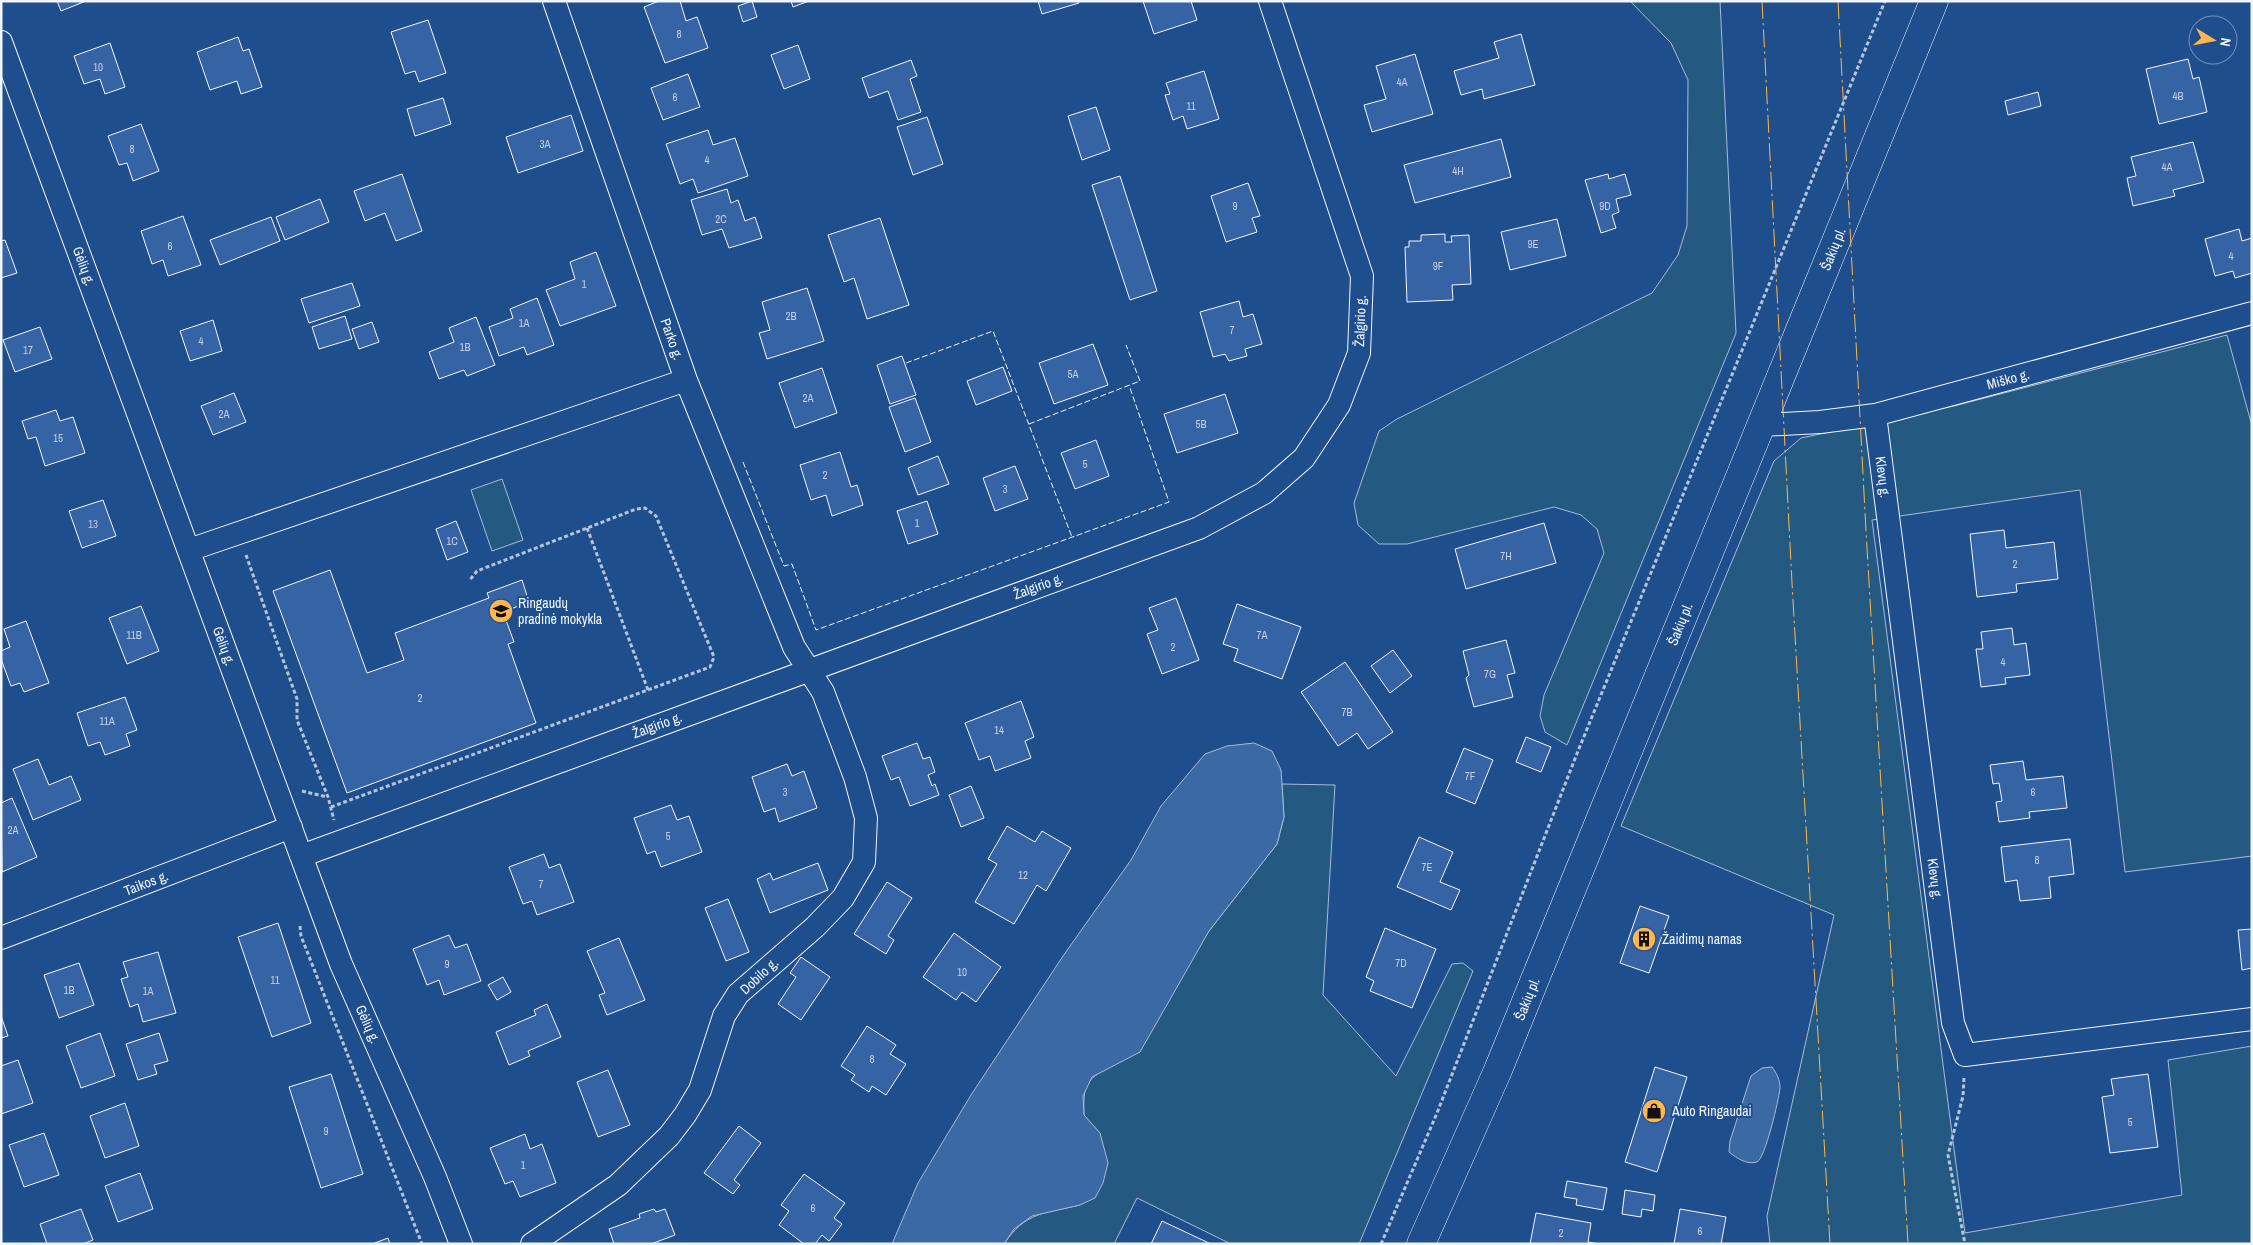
<svg xmlns="http://www.w3.org/2000/svg" width="2253" height="1245" font-family="'Archivo Narrow',sans-serif">
  <style>
    .green { fill: #245a82; stroke: #a8bbd7 }
    .water { fill: #3b69a3; stroke: #a8bbd7 }
    .building { fill: #3563a3; stroke: #f2f6ff }
    .lines { fill: none; stroke-linecap: round; stroke-linejoin: round }
    .minor-casing { stroke: #f2f6ff; stroke-width: 24 }
    .primary-casing { stroke: #f2f6ff; stroke-width: 29 }
    .path { stroke: #b3c4dc; stroke-width: 3; stroke-dasharray: 4 2.5; stroke-linecap: butt }
    .minor { stroke: #1f4e8c; stroke-width: 22 }
    .primary { stroke: #1f4e8c; stroke-width: 28 }
    .fence { stroke: #f2f6ff; stroke-width: 1; stroke-dasharray: 6 2.5; stroke-linecap: butt }
    .power { stroke: #ffb74d; stroke-width: 1; stroke-dasharray: 18 4 2.5 4; stroke-linecap: butt }
    .labels { text-anchor: middle; stroke-width: 4; stroke-linejoin: round; paint-order: stroke }
    .number-label { font-size: 11px; fill: #c3d1e8 }
    .street-label { font-size: 14px; fill: #f2f6ff; stroke: #1f4e8c }
    .poi-label { font-size: 14px; fill: #f2f6ff; stroke: #1f4e8c; text-anchor: start }
  </style>
  <rect width="100%" height="100%" fill="#1f4e8c"/>
  <path class="green" d="M1630 1H1720L1736 333 1567 745 1545 732 1540 716 1544 695 1604 553 1597 529 1581 515 1554 507 1407 544H1379L1358 525 1354 503 1379 431 1397 419 1652 293 1678 255 1687 226 1688 80 1671 43Z
    M2227 335 2252 426V856L2125 872 2080 490 1872 520 1965 1233 2182 1195 2168 1060 2252 1046V1244H1770L1767 1216 1834 915 1621 826 1774 461 1801 438 1954 406Z
    M502 479 523 540 492 551 471 490Z
    M1282 784 1335 785 1323 995 1396 1076 1452 964 1463 963 1473 971 1359 1244H1231L1137 1198 1114 1244H1004C1025 1212 1045 1213 1080 1205L1100 1133 1084 1116C1083 1085 1085 1080 1111 1066L1209 931 1277 844 1284 817Z"/>
  <path class="water" d="M1254 743 1272 751 1281 770 1282 784 1284 817 1277 844 1209 931 1140 1052 1092 1077 1083 1096 1084 1115 1100 1133 1108 1163 1103 1183 1095 1198 1080 1205 1032 1216 1014 1229 1004 1244H892L918 1183 971 1095 1063 956 1131 860 1161 806 1205 754 1227 746Z
    M1772 1067C1777 1074 1780 1080 1780 1088 1779 1099 1765 1159 1757 1162 1746 1165 1737 1158 1729 1152L1730 1141 1751 1076 1762 1068Z"/>
  <path class="building" d="M57 1H86L61 11Z
    M659 1H680L686 21 697 17 708 48 665 63 644 7Z
    M752 1 757 17 743 22 738 6Z
    M791 1H809L793 7Z
    M1038 1H1078L1079 3 1042 14Z
    M1143 1H1191L1197 20 1154 34Z
    M428 20 446 73 419 82 415 71 405 74 391 32Z
    M1521 34 1535 85 1484 99 1482 89 1461 95 1454 71 1499 58 1494 42Z
    M238 37 243 51 249 49 262 87 241 94 237 81 210 90 197 52Z
    M110 43 125 87 105 94 100 79 84 84 74 56Z
    M798 45 810 79 784 89 771 55Z
    M1415 54 1433 114 1372 132 1364 105 1386 99 1376 66Z
    M2188 59 2193 79 2199 77 2207 112 2159 124 2146 69Z
    M911 60 917 76 910 79 921 112 898 120 888 91 869 98 862 78Z
    M1204 71 1219 119 1187 129 1183 116 1173 120 1165 95 1170 94 1166 83Z
    M688 74 700 107 663 120 651 88Z
    M2038 92 2041 106 2008 115 2005 101Z
    M443 98 451 124 415 136 407 109Z
    M1096 107 1110 150 1082 160 1068 116Z
    M571 115 583 151 518 173 506 137Z
    M927 117 943 164 913 175 897 127Z
    M141 124 159 171 133 181 127 163 119 165 108 136Z
    M708 130 713 145 735 138 748 176 698 193 693 179 680 184 666 144Z
    M1501 139 1511 177 1415 203 1404 165Z
    M2193 142 2204 182 2173 190 2175 196 2133 206 2127 178 2136 176 2131 157Z
    M402 174 422 231 396 241 385 213 365 221 354 191Z
    M1608 174 1609 179 1625 174 1631 195 1616 199 1619 212 1612 215 1616 228 1601 233 1585 180Z
    M1120 176 1157 291 1130 300 1092 185Z
    M1248 183 1260 216 1252 218 1257 232 1226 242 1211 196Z
    M727 189 731 203 738 200 745 221 755 217 762 238 729 248 722 229 702 235 691 200Z
    M320 199 329 222 285 240 276 217Z
    M183 216 201 265 168 276 163 260 152 264 141 231Z
    M271 217 280 241 220 265 210 240Z
    M880 218 909 305 867 319 854 278 844 282 828 235Z
    M1557 219 1566 256 1510 270 1501 232Z
    M2239 229 2242 241 2252 238V273L2235 278 2233 271 2215 276 2205 239Z
    M1445 234V242H1452L1451 236 1469 235 1471 284 1452 285 1453 300 1407 302 1405 247H1409V241H1421V235Z
    M5 240 17 273 1 278V241Z
    M596 252 616 306 560 326 546 290 575 279 570 262Z
    M352 283 360 306 309 323 301 299Z
    M807 288 824 341 767 359 759 333 770 330 762 302Z
    M537 298 554 345 527 355 524 347 499 356 489 327 513 318 510 309Z
    M1239 301 1243 317 1253 314 1262 344 1245 349 1247 356 1229 361 1225 354 1213 357 1200 312Z
    M345 316 352 339 319 349 312 327Z
    M476 317 495 365 467 376 464 370 439 379 429 352 454 342 449 328Z
    M213 320 222 351 190 361 180 331Z
    M372 322 379 342 359 349 352 329Z
    M40 327 52 359 15 372 3 340Z
    M1093 344 1108 385 1054 404 1039 363Z
    M902 356 916 395 890 404 877 365Z
    M1003 367 1012 391 976 405 967 381Z
    M822 368 837 413 795 428 779 383Z
    M234 393 246 422 213 435 201 406Z
    M1225 394 1238 433 1177 453 1164 414Z
    M915 398 931 442 905 452 889 407Z
    M56 410 60 421 73 417 85 453 45 466 36 437 28 439 22 421Z
    M1096 440 1109 476 1075 489 1061 453Z
    M840 452 851 487 857 485 863 505 832 516 826 495 811 500 800 465Z
    M938 456 949 484 918 495 908 468Z
    M1015 466 1028 499 995 511 983 478Z
    M103 500 116 536 82 548 69 511Z
    M927 501 938 534 908 544 897 511Z
    M456 521 468 552 447 560 436 529Z
    M1544 523 1556 563 1466 589 1455 549Z
    M2004 530 2006 548 2054 542 2058 579 2016 584 2017 592 1977 597 1970 534Z
    M330 570 367 673 404 660 395 633 489 598 487 593 522 580 529 602 503 612 514 642 508 644 536 723 347 793 273 591Z
    M1176 598 1199 660 1162 674 1147 634 1158 630 1149 608Z
    M1237 604 1301 627 1282 679 1234 661 1238 649 1223 644Z
    M141 606 159 651 127 664 109 618Z
    M26 621 49 683 24 692 20 683 11 686 1 659V651L10 647 4 629Z
    M2012 628 2014 645 2026 643 2030 675 2005 678 2006 684 1981 687 1976 649H1983L1981 632Z
    M1506 640 1515 673 1507 675 1513 697 1474 707 1466 678 1469 675 1463 651Z
    M1393 650 1412 676 1390 693 1371 666Z
    M1345 662 1393 732 1368 749 1357 733 1338 746 1301 692Z
    M125 697 137 730 126 734 130 746 105 755 100 742 88 746 77 713Z
    M1021 701 1034 737 1025 741 1031 758 995 771 990 756 979 760 965 723Z
    M1526 737 1551 747 1541 772 1516 762Z
    M917 743 923 759 930 757 935 772 928 775 932 786 935 784 939 795 910 806 899 777 891 780 882 756Z
    M1464 748 1493 760 1475 804 1446 792Z
    M38 759 49 785 71 776 81 800 33 820 13 769Z
    M2023 761 2026 780 2063 776 2067 808 2029 812 2030 818 1999 822 1996 802 2002 801 1999 783 1993 784 1990 765Z
    M787 764 792 776 804 771 817 808 779 822 775 808 764 812 752 777Z
    M971 786 984 818 961 827 949 795Z
    M12 798 37 857 2 872 1 803Z
    M671 805 677 820 689 816 702 852 661 867 655 851 647 854 634 818Z
    M1007 826 1035 842 1042 831 1071 848 1046 891 1037 885 1014 924 975 902 997 864 988 859Z
    M1419 837 1453 852 1440 882 1460 890 1451 910 1397 887Z
    M2070 839 2074 874 2049 877 2051 898 2020 901 2017 880 2005 882 2001 847Z
    M544 854 549 868 560 864 574 902 537 915 532 901 523 904 509 867Z
    M818 863 828 890 770 913 757 879 770 873 773 880Z
    M887 882 912 898 888 936 894 940 886 954 854 934Z
    M728 899 749 952 726 961 705 908Z
    M1640 906 1669 916 1649 973 1620 963Z
    M278 923 311 1023 272 1037 238 937Z
    M1385 928 1436 949 1412 1008 1370 991 1374 981 1366 977Z
    M2252 929V968L2242 970 2238 930Z
    M954 933 1001 967 976 1002 962 992 956 1000 923 977Z
    M449 935 455 948 467 944 481 981 444 995 439 980 427 985 413 949Z
    M619 938 645 1000 607 1015 599 995 605 993 587 951Z
    M158 952 176 1013 143 1022 138 1004 130 1007 121 979 128 977 123 962Z
    M801 957 830 977 801 1020 778 1004 796 977 790 973Z
    M79 963 94 1005 59 1018 44 975Z
    M503 977 511 992 497 1000 488 985Z
    M547 1004 561 1037 528 1051 530 1056 509 1065 496 1032 536 1015 534 1010Z
    M1 1016 8 1036 1 1038Z
    M867 1026 896 1045 890 1054 906 1064 886 1095 872 1086 869 1092 851 1080 855 1075 841 1066Z
    M100 1033 115 1076 81 1088 66 1046Z
    M159 1033 168 1061 154 1065 157 1074 138 1080 126 1044Z
    M18 1060 33 1103 1 1114V1066Z
    M1655 1067 1687 1077 1657 1172 1625 1162Z
    M608 1070 630 1125 598 1137 577 1082Z
    M331 1074 363 1174 321 1188 289 1087Z
    M2148 1074 2158 1147 2110 1153 2102 1097 2114 1095 2111 1079Z
    M125 1103 139 1146 105 1158 90 1116Z
    M739 1126 761 1143 734 1180 740 1185 733 1194 704 1173Z
    M44 1133 59 1175 24 1187 9 1145Z
    M525 1134 530 1149 542 1144 556 1183 520 1197 513 1181 505 1184 490 1148Z
    M140 1173 153 1209 118 1222 105 1186Z
    M804 1174 845 1203 834 1218 842 1224 829 1241 822 1235 815 1244H804L779 1225 789 1211 781 1205Z
    M1567 1181 1607 1188 1603 1210 1576 1205 1577 1199 1564 1197Z
    M1625 1190 1655 1195 1653 1211 1642 1209 1641 1217 1622 1214Z
    M81 1209 93 1240 83 1244H47L40 1224Z
    M654 1209 656 1212 665 1209 675 1235 651 1244H614L609 1229 640 1218 639 1214Z
    M1680 1209 1726 1217 1721 1244H1674Z
    M1536 1213 1591 1223 1588 1242 1599 1244H1530Z
    M1162 1221 1211 1244H1151Z
    M388 1238 390 1244H372Z"/>
  <g class="lines">
    <g class="minor-casing">
      <path id="minor" d="M1 42 341 964 435 1177 461 1244
        M1875 415 1953 1023 1965 1055 2252 1019
        M1762 425 1820 422 1875 415 2252 313
        M189 550 686 380
        M301 856 1199 528 1264 493 1304 458 1339 405 1359 353 1362 276 1270 1
        M1 938 291 827
        M532 1244 618 1185 669 1136 685 1115 700 1090 724 1016 738 994 815 927 843 898 864 862 866 818 855 777 823 692 794 647 686 380 554 1"/>
    </g>
    <g class="primary-casing">
      <path id="primary" d="M1421 1244 1498 1070 1934 1"/>
    </g>
    <path class="path" d="M587 528 648 690
      M246 555 297 699V720L328 797 334 820
      M302 791 327 797
      M331 807 710 667 714 657 656 516 645 508 636 509 477 571 469 581
      M300 926 301 936 422 1244
      M1964 1078 1963 1096 1948 1155 1965 1244
      M1381 1244 1437 1113 1578 751 1885 1"/>
    <use href="#minor" class="minor"/>
    <use href="#primary" class="primary"/>
    <path class="fence" d="M906 363 993 331 1072 537
      M1029 424 1140 381 1126 345
      M743 462 784 566 792 564 816 630 1169 502 1129 385"/>
    <path class="power" d="M1762 1 1792 583 1830 1244
      M1838 1 1866 531 1908 1244"/>
  </g>
  <defs>
    <g id="school-disc" transform="scale(1.25)"><circle r="9.5" fill="#ffb74d" stroke="#1f4e8c"/><path d="M0-5L7-2L0 1L-7-2ZM-4 1L0 2.5L4 1V4Q0 6-4 4Z" fill="#111"/></g>
    <g id="building-disc" transform="scale(1.25)"><circle r="9.5" fill="#ffb74d" stroke="#1f4e8c"/><path d="M-4-6H4V6H1V3H-1V6H-4ZM-2.5-4.3h1.7v1.8h-1.7ZM.8-4.3h1.7v1.8H.8ZM-2.5-1h1.7V.8h-1.7ZM.8-1h1.7V.8H.8Z" fill="#111"/></g>
    <g id="shop-disc" transform="scale(1.25)"><circle r="9.5" fill="#ffb74d" stroke="#1f4e8c"/><path d="M-5-2.5h2.3a2.7 3.5 0 0 1 5.4 0H5L5.5 6h-11ZM-1.5-2.5h3a1.5 2.3 0 0 0-3 0Z" fill="#111"/></g>
  </defs>
  <g fill-rule="evenodd">
    <use href="#school-disc" x="501" y="611"/>
    <use href="#building-disc" x="1644" y="939"/>
    <use href="#shop-disc" x="1654" y="1111"/>
  </g>
  <g class="labels">
    <g class="number-label">
      <text x="679" y="38">8</text>
      <text x="98" y="71">10</text>
      <text x="1402" y="86">4A</text>
      <text x="2178" y="100">4B</text>
      <text x="675" y="101">6</text>
      <text x="1191" y="110">11</text>
      <text x="545" y="148">3A</text>
      <text x="132" y="153">8</text>
      <text x="707" y="164">4</text>
      <text x="2167" y="171">4A</text>
      <text x="1458" y="175">4H</text>
      <text x="1235" y="210">9</text>
      <text x="1605" y="210">9D</text>
      <text x="721" y="223">2C</text>
      <text x="1533" y="248">9E</text>
      <text x="170" y="250">6</text>
      <text x="2231" y="260">4</text>
      <text x="1438" y="270">9F</text>
      <text x="584" y="288">1</text>
      <text x="791" y="320">2B</text>
      <text x="524" y="327">1A</text>
      <text x="1232" y="334">7</text>
      <text x="201" y="345">4</text>
      <text x="465" y="351">1B</text>
      <text x="28" y="354">17</text>
      <text x="1073" y="378">5A</text>
      <text x="808" y="402">2A</text>
      <text x="224" y="418">2A</text>
      <text x="1201" y="428">5B</text>
      <text x="58" y="442">15</text>
      <text x="1085" y="468">5</text>
      <text x="825" y="479">2</text>
      <text x="1005" y="493">3</text>
      <text x="917" y="527">1</text>
      <text x="93" y="528">13</text>
      <text x="452" y="545">1C</text>
      <text x="1506" y="560">7H</text>
      <text x="2015" y="568">2</text>
      <text x="134" y="639">11B</text>
      <text x="1262" y="639">7A</text>
      <text x="1173" y="651">2</text>
      <text x="2003" y="666">4</text>
      <text x="1490" y="678">7G</text>
      <text x="420" y="702">2</text>
      <text x="1347" y="716">7B</text>
      <text x="107" y="725">11A</text>
      <text x="999" y="734">14</text>
      <text x="1470" y="780">7F</text>
      <text x="785" y="796">3</text>
      <text x="2033" y="796">6</text>
      <text x="13" y="834">2A</text>
      <text x="668" y="840">5</text>
      <text x="2037" y="864">8</text>
      <text x="1427" y="871">7E</text>
      <text x="1023" y="879">12</text>
      <text x="541" y="888">7</text>
      <text x="1401" y="967">7D</text>
      <text x="447" y="968">9</text>
      <text x="962" y="976">10</text>
      <text x="275" y="984">11</text>
      <text x="69" y="994">1B</text>
      <text x="148" y="995">1A</text>
      <text x="872" y="1063">8</text>
      <text x="2130" y="1126">5</text>
      <text x="326" y="1135">9</text>
      <text x="523" y="1169">1</text>
      <text x="813" y="1212">6</text>
      <text x="1700" y="1235">6</text>
      <text x="1561" y="1237">2</text>
    </g>
    <g class="street-label">
      <text transform="translate(1833 249) rotate(-68)" y="5">Šakių pl.</text>
      <text transform="translate(84 266) rotate(70)" y="5">Gėlių g.</text>
      <text transform="translate(1360 321) rotate(-88)" y="5">Žalgirio g.</text>
      <text transform="translate(672 339) rotate(71)" y="5">Parko g.</text>
      <text transform="translate(2008 379) rotate(-15)" y="5">Miško g.</text>
      <text transform="translate(1883 477) rotate(83)" y="5">Klevų g.</text>
      <text transform="translate(1038 586) rotate(-20)" y="5">Žalgirio g.</text>
      <text transform="translate(1680 624) rotate(-68)" y="5">Šakių pl.</text>
      <text transform="translate(224 646) rotate(70)" y="5">Gėlių g.</text>
      <text transform="translate(657 725) rotate(-20)" y="5">Žalgirio g.</text>
      <text transform="translate(1935 879) rotate(83)" y="5">Klevų g.</text>
      <text transform="translate(146 883) rotate(-21)" y="5">Taikos g.</text>
      <text transform="translate(759 976) rotate(-43)" y="5">Dobilo g.</text>
      <text transform="translate(1527 999) rotate(-68)" y="5">Šakių pl.</text>
      <text transform="translate(368 1024) rotate(66)" y="5">Gėlių g.</text>
    </g>
    <g class="poi-label">
      <text x="518" y="608">Ringaudų<tspan x="518" dy="16">pradinė mokykla</tspan></text>
      <text x="1662" y="944">Žaidimų namas</text>
      <text x="1672" y="1116">Auto Ringaudai</text>
    </g>
  </g>
  <rect width="2253" height="1245" fill="none" stroke="#f2f6ff" stroke-width="5"/>
  <g transform="translate(2213 40) rotate(100)"><circle r="24" fill="#1f4e8c" stroke="#7391ba"/>
  <path d="M0-4L9 19L0 12L-9 19Z" fill="#ffb74d"/>
  <text y="-8" font-size="14" font-weight="bold" text-anchor="middle" fill="#f2f6ff">N</text>
  </g>
</svg>
